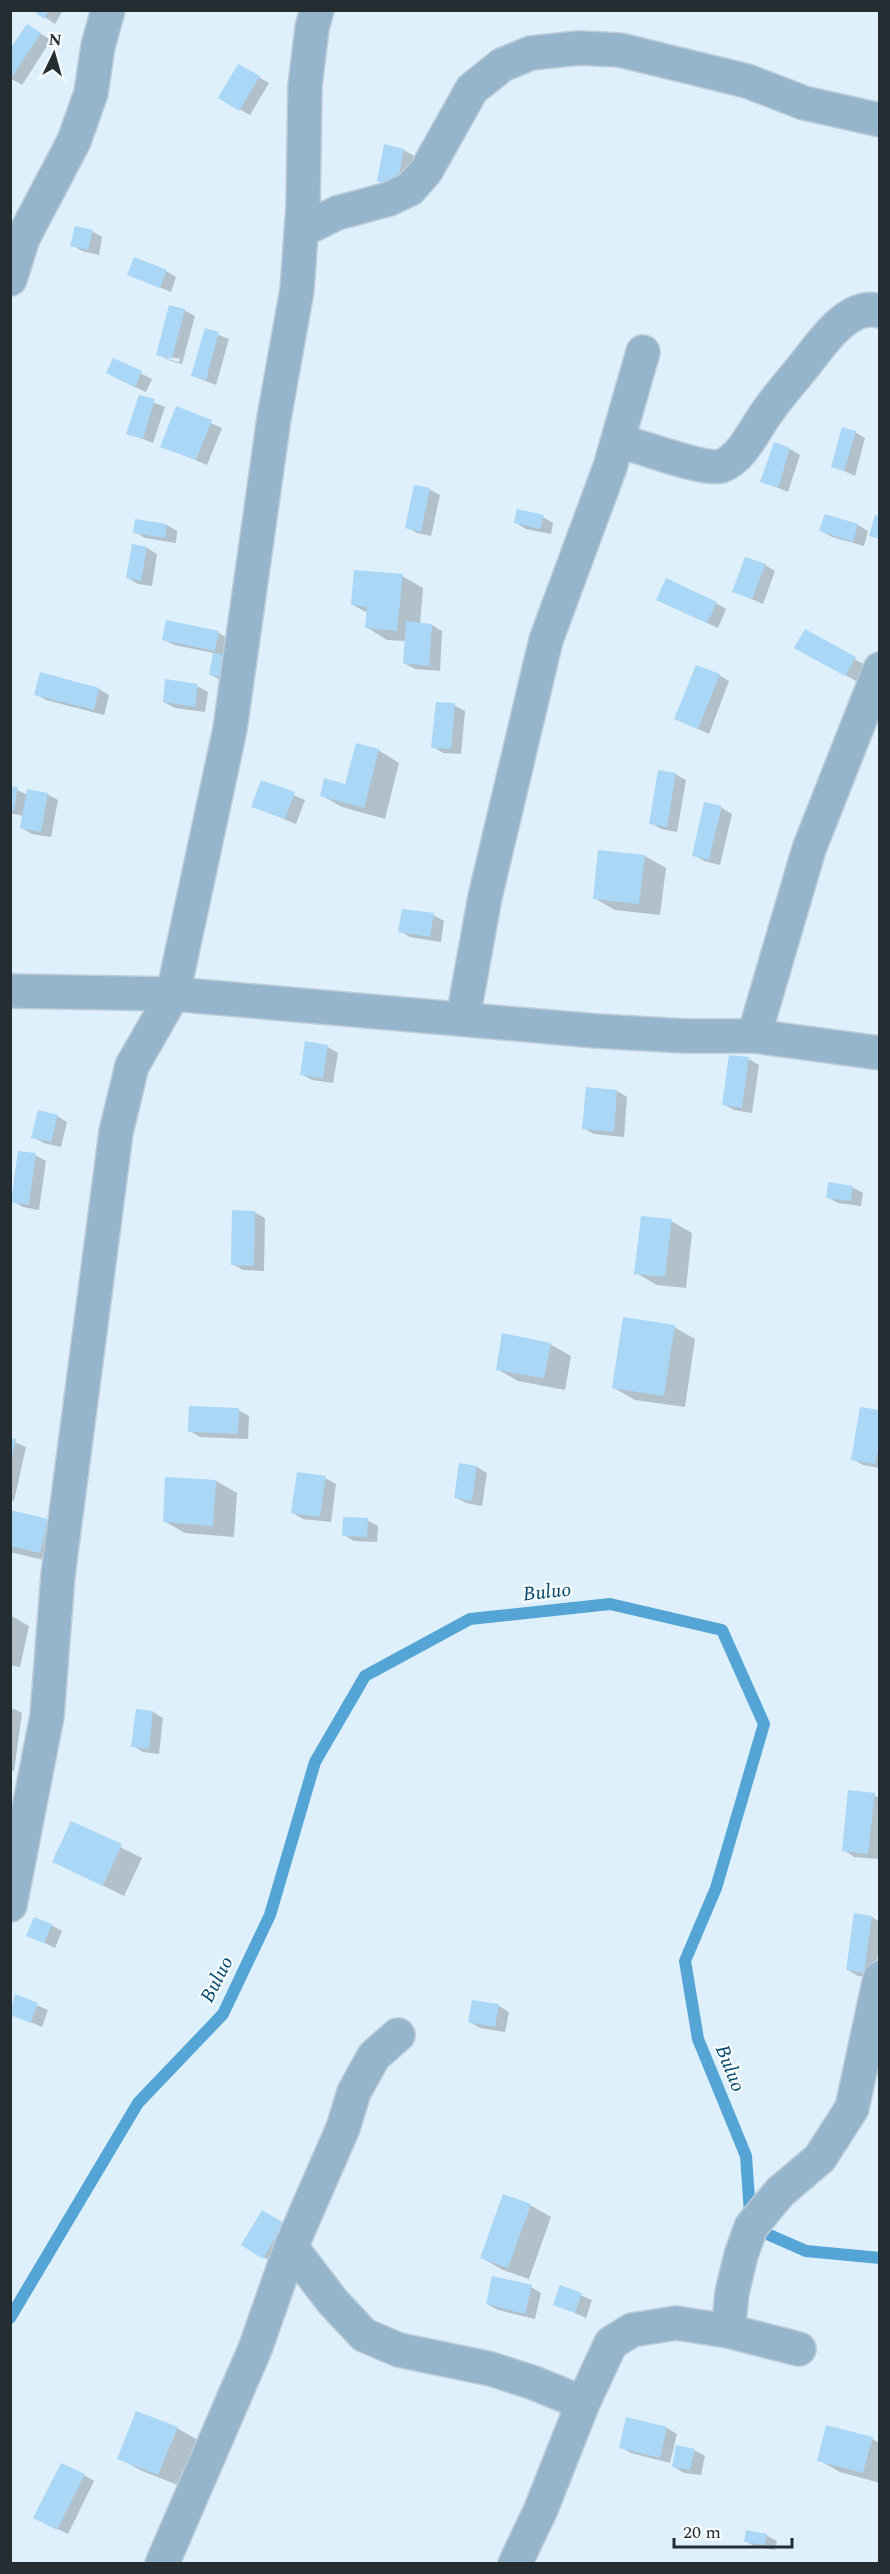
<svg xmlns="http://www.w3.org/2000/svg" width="890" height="2574" font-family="Spectral,serif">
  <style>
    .shadow { fill: #0003; fill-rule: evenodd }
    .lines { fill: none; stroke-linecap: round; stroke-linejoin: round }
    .stream { stroke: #54a5d5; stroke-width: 12 }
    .building { fill: #a9d7f5 }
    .street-casing { stroke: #bdcdd8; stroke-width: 36 }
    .street { stroke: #94b5cb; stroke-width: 33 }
    .labels { text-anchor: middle; stroke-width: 4.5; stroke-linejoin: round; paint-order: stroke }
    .water-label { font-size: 20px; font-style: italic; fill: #024768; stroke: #f6fbfe }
  </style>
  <rect width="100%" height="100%" fill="#def0fc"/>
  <path class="shadow" d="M34 10H63L55 24Z
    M38 32 51 40 22 85 10 78Z
    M239 66 269 83 250 115 220 98Z
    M404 150 414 156 407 191 389 187 378 181Z
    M92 231 102 237 99 255 82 251 72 245Z
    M166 271 176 277 171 292 129 274Z
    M184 310 195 316 182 364 168 360 158 354ZM167 356 180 359 179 362 167 359Z
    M206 330 229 339 216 385 193 376Z
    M114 360 152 379 146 392 118 379Z
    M140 397 165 407 153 443 128 433Z
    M177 408 222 428 207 465 162 446Z
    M855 432 865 438 855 476 833 466Z
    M790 449 800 455 788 492 762 481Z
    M429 489 440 495 431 536 417 533 407 527Z
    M826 516 858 525 868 531 864 546 832 537 821 531Z
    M543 517 553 523 551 534 526 529 516 523Z
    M167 525 177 531 176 543 145 538 135 532Z
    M147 548 157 554 152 586 138 584 128 578Z
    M765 565 775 571 763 604 734 591Z
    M402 576 423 588 420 624 432 625 442 631 440 671 415 669 404 663 406 641 387 640 366 627 368 613 353 605Z
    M716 603 726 609 718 628 668 605Z
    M806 631 865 665 856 681 796 648Z
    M219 633 229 639 222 681 211 675 214 653 174 645 163 639Z
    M41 674 99 689 109 695 104 715 46 700 35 694Z
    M719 675 729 681 709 734 676 719Z
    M197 686 208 692 205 712 175 708 164 702Z
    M454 705 465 711 461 754 443 753 433 747Z
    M378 750 399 763 385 819 342 807 321 795 346 786Z
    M675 774 686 780 677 832 661 829 651 823Z
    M262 782 305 800 296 824 253 806Z
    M10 787 28 795 47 794 58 800 51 837 32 834 22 828 24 816 10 813Z
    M706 804 722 808 732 814 720 865 704 861 694 855Z
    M645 856 666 868 660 915 615 910 594 898Z
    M433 915 444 921 441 942 410 937 400 931Z
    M306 1043 328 1047 338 1053 333 1083 312 1080 301 1074Z
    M749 1059 759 1065 752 1113 734 1110 723 1104Z
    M617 1091 627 1097 624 1137 594 1134 583 1128Z
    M57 1116 67 1122 61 1147 44 1143 33 1137Z
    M35 1155 46 1161 39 1210 23 1207 12 1201Z
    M852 1187 863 1193 861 1206 838 1203 827 1197Z
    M254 1212 265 1218 264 1271 243 1270 232 1264Z
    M671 1221 692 1233 686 1288 657 1285 636 1273Z
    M674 1327 695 1339 685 1407 635 1400 614 1388Z
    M550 1344 571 1356 565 1390 518 1381 497 1369Z
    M238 1410 249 1416 248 1439 200 1437 190 1431Z
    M880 1412V1468L863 1465 853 1459Z
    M10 1440 26 1447 14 1501 10 1500Z
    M461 1465 477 1467 487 1473 482 1506 466 1503 455 1497Z
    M325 1478 336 1484 331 1522 303 1519 293 1513Z
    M216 1481 237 1493 234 1537 185 1533 164 1521Z
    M10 1512 48 1521 69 1533 61 1564 10 1552Z
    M367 1520 378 1526 377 1542 354 1541 344 1535Z
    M10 1615 29 1626 20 1667 10 1665Z
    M10 1707 22 1713 14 1771H10Z
    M137 1711 153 1712 163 1718 159 1754 143 1752 133 1746Z
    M874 1795 880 1798 878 1859 854 1857 844 1850Z
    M72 1823 142 1858 124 1896 53 1861Z
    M855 1915 872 1917 880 1922V1942L874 1978 858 1976 848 1970Z
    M51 1925 62 1931 55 1948 28 1935Z
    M16 1996 48 2010 42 2027 10 2013Z
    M473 2001 499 2006 509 2012 505 2032 480 2028 470 2022Z
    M530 2205 551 2217 529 2279 503 2270 482 2258Z
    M263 2212 293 2231 274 2263 243 2245Z
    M531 2287 541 2293 535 2319 498 2310 487 2304Z
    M561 2287 592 2300 586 2318 555 2304Z
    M177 2428 198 2440 180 2486 140 2470 119 2458Z
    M667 2428 677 2434 670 2463 631 2453 621 2447Z
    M872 2439 880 2443V2483L840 2472 819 2460Z
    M694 2450 705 2456 701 2475 684 2473 674 2467Z
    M84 2475 94 2481 68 2534 46 2523Z
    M766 2535 777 2541 775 2550 756 2547 745 2541Z"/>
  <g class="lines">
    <path class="stream" d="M10 2318 138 2103 223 2014 270 1915 315 1762 365 1676 470 1619 610 1604 722 1630 764 1724 716 1888 685 1961 698 2039 746 2156 751 2227 806 2251 880 2258"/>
  </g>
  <path class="building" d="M32 10H49L44 19Z
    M27 24 41 33 10 80V49Z
    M238 64 260 76 239 111 218 98Z
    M384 144 404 149 397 186 377 181Z
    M75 226 93 230 88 250 70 246Z
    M134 257 167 270 160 288 127 275Z
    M169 305 185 309 172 359 156 355Z
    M205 328 219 332 206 380 191 376Z
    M113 358 142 371 135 387 106 373Z
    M139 395 155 399 143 439 126 434Z
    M176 406 212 420 196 460 160 447Z
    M842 427 856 431 844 471 831 467Z
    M774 442 790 448 778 488 760 482Z
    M414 485 430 488 421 532 405 528Z
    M517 509 544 515 540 529 514 523Z
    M825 514 858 524 853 542 819 531Z
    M875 515 880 516V539L869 536Z
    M135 519 167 524 165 538 133 533Z
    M132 544 147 547 141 581 126 578Z
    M745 557 766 564 752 599 732 592Z
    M354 570 403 574 397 631 365 628 367 607 351 605Z
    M666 578 717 602 707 623 656 600Z
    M166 620 219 631 215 651 162 640Z
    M406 621 432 624 429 666 403 663Z
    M805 629 856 657 845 676 794 648Z
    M213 653 232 656 229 678 209 675Z
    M696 665 720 674 698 729 674 719Z
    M40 672 99 688 94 710 34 695Z
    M165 679 198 684 195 707 163 702Z
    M436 702 455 703 451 749 431 748Z
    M356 743 379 749 364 808 320 796 324 778 345 784Z
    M658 770 676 773 667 827 649 824Z
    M261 780 295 792 285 819 251 807Z
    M10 786 18 787 14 811H10Z
    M27 789 48 793 41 832 20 828Z
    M704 802 722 806 709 860 692 856Z
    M598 850 645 855 639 904 593 899Z
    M402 909 434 913 430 937 398 932Z
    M305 1041 328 1045 323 1078 300 1075Z
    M729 1055 749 1057 742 1108 722 1105Z
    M586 1087 617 1090 614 1132 582 1129Z
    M38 1110 58 1115 51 1142 31 1138Z
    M18 1151 36 1153 29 1205 11 1202Z
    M828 1182 853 1186 851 1201 826 1198Z
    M232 1210 255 1211 254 1266 231 1265Z
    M641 1216 672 1219 665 1277 634 1274Z
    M623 1317 675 1325 664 1396 612 1388Z
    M502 1333 551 1343 544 1378 496 1370Z
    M189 1406 239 1408 238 1434 188 1432Z
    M860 1407 880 1410V1440L875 1464 851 1460Z
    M10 1438 16 1439 11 1461H10Z
    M459 1463 477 1466 472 1501 454 1498Z
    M297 1472 326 1476 320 1517 291 1513Z
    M165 1477 216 1480 213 1526 163 1522Z
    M10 1510 48 1519 40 1553 10 1546Z
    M343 1517 368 1518 367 1537 342 1536Z
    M136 1709 153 1711 149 1749 131 1747Z
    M848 1790 875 1793 868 1854 842 1851Z
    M71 1821 122 1844 103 1886 52 1862Z
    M854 1913 872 1916 864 1973 846 1970Z
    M34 1917 52 1924 44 1943 26 1936Z
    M15 1994 38 2003 31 2023 10 2015Z
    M472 2000 499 2004 495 2027 468 2022Z
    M503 2194 531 2204 508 2268 480 2258Z
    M262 2210 284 2223 263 2259 241 2245Z
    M492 2276 532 2285 525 2314 486 2304Z
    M560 2285 582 2293 575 2313 553 2305Z
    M136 2411 178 2427 158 2475 117 2459Z
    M626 2417 667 2427 660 2458 619 2448Z
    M826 2425 873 2437 863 2473 817 2461Z
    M676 2445 695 2449 690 2470 672 2467Z
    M61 2463 85 2474 57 2530 33 2518Z
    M746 2530 767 2534 764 2545 744 2542Z"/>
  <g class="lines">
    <g class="street-casing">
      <path id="street" d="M301 231 337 213 389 199 410 189 426 171 472 89 502 65 531 53 579 48 620 50 747 81 804 103 880 120
        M10 279 23 238 74 141 91 93 98 46 108 10
        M619 441C640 446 704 471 721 466 740 460 753 433 763 418 775 400 789 384 803 367 819 347 848 301 880 311
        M10 991 173 994 596 1031 685 1036H754L880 1053
        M463 1018 485 897 546 640 610 467 643 352
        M754 1036 809 849 880 669
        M10 1905 47 1716 58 1575 116 1132 132 1066 173 994 230 729 274 418 297 290 303 206 305 86 312 28 317 10
        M291 2247 333 2302 364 2335 399 2350 491 2369 534 2383 583 2403
        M728 2331 732 2293 741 2255 751 2227 780 2192 820 2158 852 2108 880 1978
        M162 2564 255 2349 291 2247 343 2128 354 2092 374 2056 398 2035
        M515 2564 541 2509 583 2403 611 2343 632 2330 676 2323 728 2331 799 2349"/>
    </g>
    <use href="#street" class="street"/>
  </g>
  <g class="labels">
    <g class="water-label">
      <text transform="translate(547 1591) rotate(-6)" y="7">Buluo</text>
      <text transform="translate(216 1979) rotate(-63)" y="7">Buluo</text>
      <text transform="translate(731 2068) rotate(68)" y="7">Buluo</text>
    </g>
  </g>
  <rect width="890" height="2574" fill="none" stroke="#242d32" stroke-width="24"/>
  <g transform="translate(54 54) rotate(5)" stroke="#f6fbfe" stroke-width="4.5" paint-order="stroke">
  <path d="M0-4.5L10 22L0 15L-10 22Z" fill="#242d32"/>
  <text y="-9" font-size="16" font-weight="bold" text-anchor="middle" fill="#242d32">N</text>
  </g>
  <path d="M674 2538v9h118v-9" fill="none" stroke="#242d32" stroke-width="3"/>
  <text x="683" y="2538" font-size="18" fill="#242d32" stroke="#f6fbfe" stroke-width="4.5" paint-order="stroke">20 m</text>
</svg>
